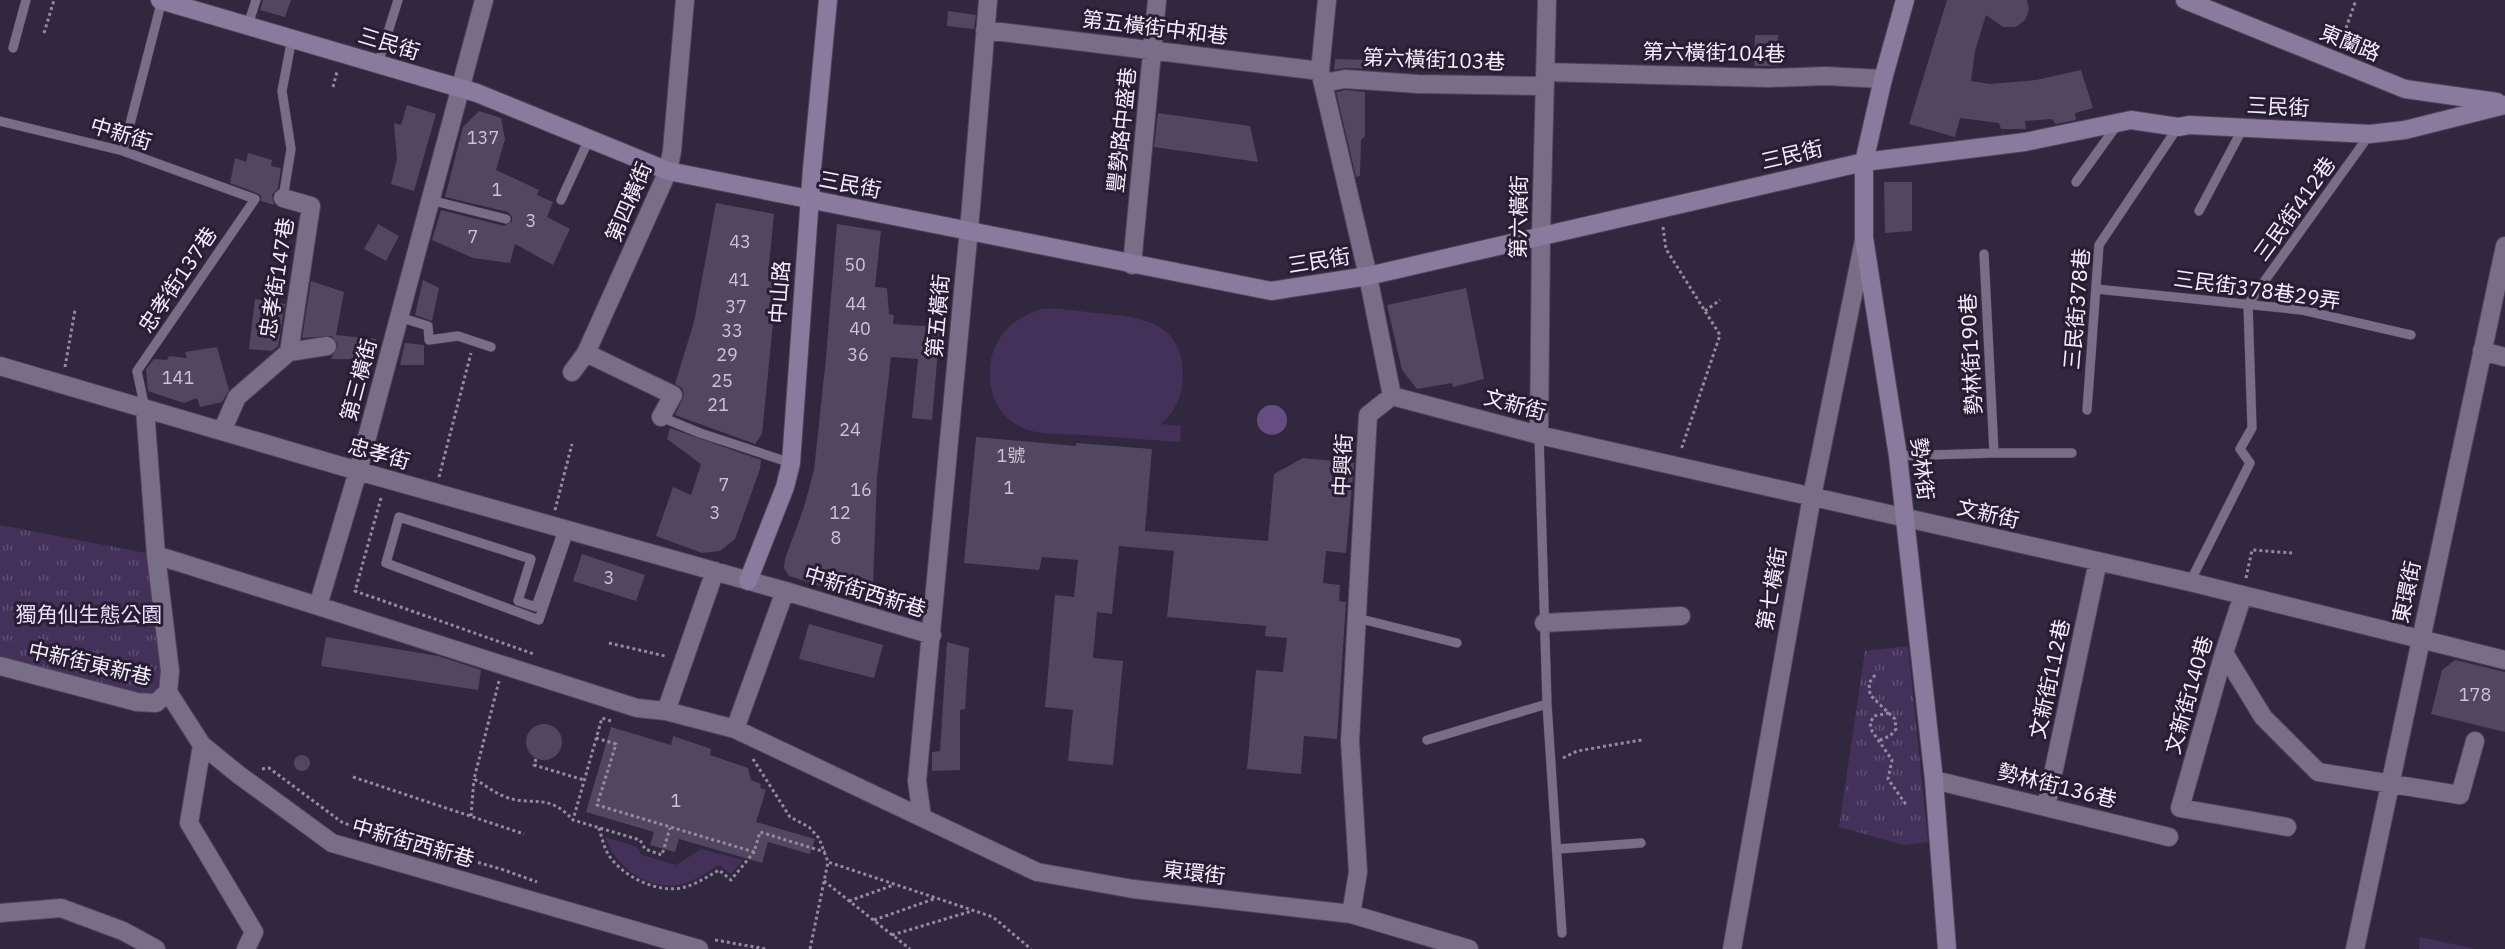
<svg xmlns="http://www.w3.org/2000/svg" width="2505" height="949" font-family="'IBM Plex Sans','Noto Sans TC',sans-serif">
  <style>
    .green { fill: #44315a }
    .park { fill: url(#park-tufts) }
    .water { fill: #654c81 }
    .building { fill: #524760 }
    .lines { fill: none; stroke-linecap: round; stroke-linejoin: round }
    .lane-casing { stroke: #4e4558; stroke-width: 10 }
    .street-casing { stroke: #4e4558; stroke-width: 20 }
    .secondary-casing { stroke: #4e4558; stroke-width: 20 }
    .path { stroke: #938b9e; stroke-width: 3; stroke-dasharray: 3 3; stroke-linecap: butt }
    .lane { stroke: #796e88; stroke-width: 9 }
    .street { stroke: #796e88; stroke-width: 18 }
    .secondary { stroke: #8a7a9e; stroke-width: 18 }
    .labels { text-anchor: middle; stroke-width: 6; stroke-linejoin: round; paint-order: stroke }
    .number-label { font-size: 18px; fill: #ccc4d5 }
    .street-label { font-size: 21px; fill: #f4edfc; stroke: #281e33 }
    .park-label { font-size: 21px; fill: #ebddfe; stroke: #281e33 }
  </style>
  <defs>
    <pattern id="park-tufts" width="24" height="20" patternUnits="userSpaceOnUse" patternTransform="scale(1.5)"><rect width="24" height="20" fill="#44315a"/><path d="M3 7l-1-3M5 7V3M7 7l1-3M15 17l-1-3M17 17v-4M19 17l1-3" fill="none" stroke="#604f73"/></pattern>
  </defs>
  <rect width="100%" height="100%" fill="#31273e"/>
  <path class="green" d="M1041 309C1059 307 1078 311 1096 313 1138 317 1183 320 1183 375 1183 394 1176 411 1161 424L1181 426 1180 442C1147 440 1115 437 1083 435 1063 434 1037 436 1019 426 995 414 986 384 991 359 998 332 1016 317 1041 309Z
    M605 837 637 847 642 855 676 865 701 849 743 860 731 874 719 865C707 872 696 881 682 884 649 892 615 867 605 837Z
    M2420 937 2476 949H2419Z"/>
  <path class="park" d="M0 525 156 555 170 671 156 703 0 666Z
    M1908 646 1928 842 1904 845 1839 827 1865 651Z"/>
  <path class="water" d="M1257 420a15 15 0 1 1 30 0a15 15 0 1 1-30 0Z"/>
  <path class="building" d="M263 0H291L285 17 260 10Z
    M1947 0H2027L2029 10 2025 20 2016 27H2003L1986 15 1975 51 1971 81 1990 84 2036 80 2081 70 2093 108 2075 113 2076 120 2056 124 2052 119 2025 121 2026 129H2001L1999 123 1960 118 1955 137 1909 124Z
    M948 11 976 15 974 29 947 26Z
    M1755 35H1778L1779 66H1754Z
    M1335 59 1371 60V69L1345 68 1334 70Z
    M1346 90 1365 92V136L1361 140 1360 176 1356 177 1336 92Z
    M407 105 436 114 414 191 391 184 397 159 394 123 401 125Z
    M479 111 501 118 505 139 496 170 539 190 537 195 553 202 547 217 570 229 553 265 515 244 510 263 473 258 432 240 441 210 504 226 512 221V217L508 212 445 197 463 127Z
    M1158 113 1250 126 1258 162 1154 147Z
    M248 153 272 160 271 166 281 168 278 188 272 195 274 205 261 201V196L257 193 230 183 235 158 246 162Z
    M1884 182H1912V231L1885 233Z
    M716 203 774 214 768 275 777 276 776 293 762 434 755 444 675 415 684 395 682 388 675 384 694 322Z
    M378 224 399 236 386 261 364 249Z
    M837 224 881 231 875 287 887 288 889 314 894 315 893 324 940 327 932 420 912 418 918 359 891 357 877 477 873 587 893 590 888 607 789 576 784 568 785 559 804 507 814 470 826 358Z
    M423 280 439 288 432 321 415 315Z
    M311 281 344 292 336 335 376 339 372 359H331L338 345 332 336 302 338Z
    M1466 288 1484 379 1453 387 1452 383 1417 389 1402 370 1387 305Z
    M255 299 285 304 278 346 272 351 249 349Z
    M405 343 424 345V365H400Z
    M217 347 229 390 222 402 200 407 197 398 184 403 148 391 146 369 154 359 167 360 169 356 187 358 185 352Z
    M670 428 761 460 760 469 735 539 720 551 702 553 656 536 673 487 691 495 701 464 667 439Z
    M976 437 1076 446V443L1152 449 1145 531 1268 541 1274 474 1303 458 1354 463 1346 553 1326 551 1323 583 1340 585 1339 601 1346 602 1337 739 1304 736 1301 774 1247 769 1256 670 1283 672 1287 638 1265 636 1266 626 1167 617 1174 551 1119 546 1112 614 1097 612 1093 658 1123 661 1113 765 1068 761 1073 710 1045 707 1055 595 1074 597 1078 560 1042 557 1039 570 964 563Z
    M582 554 645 575 636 601 573 581Z
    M809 624 883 645 874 678 799 659Z
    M326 637 438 656 481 670 478 690 321 666Z
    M947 642 969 648 965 709 960 710V770L932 771V752L940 751Z
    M2455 660 2505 672V732L2431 714 2442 670Z
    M526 742a18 18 0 1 1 36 0a18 18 0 1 1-36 0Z
    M611 727 671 745 673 736 711 749 710 755 748 768 751 780 761 784 760 788 766 790 756 822 815 839 810 854 768 842 762 863 679 839 675 852 650 845 654 832 586 812Z
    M294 763a8 8 0 1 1 16 0a8 8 0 1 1-16 0Z"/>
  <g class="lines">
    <g class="lane-casing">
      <path id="lane" d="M248 25 256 0
        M13 48 26 0
        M378 64 398 0
        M0 121 123 151 255 199 137 371 145 409
        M123 151 162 0
        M2076 182 2117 125
        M283 198 291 149 282 91 292 38
        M430 200 506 219
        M561 200 589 139
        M2199 211 2243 128
        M1984 254 1994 453
        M2096 289 2302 310 2411 335
        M399 317 428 326 429 340 458 336 491 347
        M2087 410 2099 245 2178 127
        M661 417 700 433 791 463
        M1539 435 1547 704 1562 933
        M1898 456 1994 453H2072
        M563 530 536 607 518 601 531 559 399 517 386 563 539 620 569 531
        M2190 582 2250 463 2240 449 2252 428 2248 304 2370 134
        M1357 618 1457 643
        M1427 740 1547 704
        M1558 849 1641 843"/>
    </g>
    <g class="street-casing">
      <path id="street" d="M1327 0 1320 71 1368 276 1392 396 1368 415 1350 741 1358 872 1351 914
        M985 30 1320 71
        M1545 72 1768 78 1826 76 1883 79
        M1323 83 1345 79 1418 84 1545 86
        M1132 265 1157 0
        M2482 351 2505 357
        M289 352 327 346
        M586 353 673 395 661 417
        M0 366 358 471 785 591 932 635
        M572 372 586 353 668 171 672 151 685 0
        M1392 396 1539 435 2190 582 2505 660
        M145 409 156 555 170 671 168 692
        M222 431 237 397 289 352 311 206 283 198
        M1539 435 1541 234 1547 0
        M156 555 318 606 358 471 484 0
        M2243 595 2224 653 2180 808 2287 827
        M318 606 637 708 666 711 735 729 1037 872 1133 889 1351 914 1469 949
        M1544 623 1681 616
        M2224 653 2263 717 2318 772 2460 795 2475 741
        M0 666 137 702 156 703 168 692
        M168 692 202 745 239 775 332 843 699 949
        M666 711 715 571
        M735 729 785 591
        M202 745 189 823 254 932 246 949
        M1934 780 2169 837
        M2046 807 2098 561
        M922 817 917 781 971 207 988 0
        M0 913 61 908 123 931 156 949
        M1732 949 1812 496 1864 240
        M2355 949 2505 246"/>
    </g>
    <g class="secondary-casing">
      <path id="secondary" d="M160 0 477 93 668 171 1271 291 1368 276 1864 162 2025 142 2131 120 2178 127 2190 125 2370 134 2405 130 2505 105
        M1905 0 1883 79 1864 162V238L1898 456 1934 780 1947 949
        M2185 0 2405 89 2497 102
        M748 581 785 487 791 463 812 169 828 0"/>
    </g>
    <path class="path" d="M44 33 54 0
      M2340 45 2356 0
      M333 87 337 72
      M1663 227 1666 249 1720 335 1681 450
      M1705 311 1720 300
      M65 367 75 310
      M439 477 471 353
      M381 498 355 591 534 654
      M555 510 572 444
      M2246 578 2252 550 2292 553
      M609 643 665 656
      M1875 675 1869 683 1870 695 1895 719 1896 729 1890 736 1880 740
      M499 681 474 779C484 784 493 792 503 796 532 808 547 791 573 820
      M1889 713 1874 716 1870 723 1872 731 1892 760 1888 779 1907 806
      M611 721 602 718 573 820 640 840 645 849 662 855 670 828
      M596 738 616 744 597 805 754 852 760 832 825 852
      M1563 758 1577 751 1642 740
      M536 759 534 765 584 780
      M753 759 790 817 809 827 819 838 828 862 993 917 1031 949
      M262 769 269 768 343 823 504 870 537 882
      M353 777 524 834
      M471 816 474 779
      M599 828C601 835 603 843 606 850 617 874 655 893 681 888 695 885 707 877 719 870L731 880 754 852
      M824 881 910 949
      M849 901 894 885
      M874 920 934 899
      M892 935 972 911
      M715 940 766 949
      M810 949 828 862"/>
    <use href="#lane" class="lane"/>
    <use href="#street" class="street"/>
    <use href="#secondary" class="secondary"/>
  </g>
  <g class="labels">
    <g class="number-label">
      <text x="483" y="144">137</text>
      <text x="497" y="196">1</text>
      <text x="531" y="227">3</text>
      <text x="473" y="243">7</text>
      <text x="740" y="248">43</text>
      <text x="855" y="271">50</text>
      <text x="739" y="286">41</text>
      <text x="856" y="310">44</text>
      <text x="736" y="313">37</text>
      <text x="860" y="335">40</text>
      <text x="732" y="337">33</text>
      <text x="727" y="361">29</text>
      <text x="858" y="361">36</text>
      <text x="178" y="384">141</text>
      <text x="722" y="387">25</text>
      <text x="718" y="411">21</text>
      <text x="850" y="436">24</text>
      <text x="1011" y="462">1號</text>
      <text x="724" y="491">7</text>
      <text x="1009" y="494">1</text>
      <text x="861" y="496">16</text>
      <text x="715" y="519">3</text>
      <text x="840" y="519">12</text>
      <text x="836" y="544">8</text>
      <text x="609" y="584">3</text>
      <text x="2475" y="701">178</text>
      <text x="676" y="807">1</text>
    </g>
    <g class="street-label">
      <text transform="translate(1155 28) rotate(7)" y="7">第五橫街中和巷</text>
      <text transform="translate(2350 43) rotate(22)" y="7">東蘭路</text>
      <text transform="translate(389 44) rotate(17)" y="7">三民街</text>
      <text transform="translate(1714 53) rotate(1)" y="7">第六橫街104巷</text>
      <text transform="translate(1434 60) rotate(2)" y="7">第六橫街103巷</text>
      <text transform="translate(2278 107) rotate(3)" y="7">三民街</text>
      <text transform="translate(1122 130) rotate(-84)" y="7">豐勢路中盛巷</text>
      <text transform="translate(121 134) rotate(17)" y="7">中新街</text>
      <text transform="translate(1792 155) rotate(-13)" y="7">三民街</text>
      <text transform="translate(850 185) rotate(11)" y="7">三民街</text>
      <text transform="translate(629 202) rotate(-67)" y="7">第四橫街</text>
      <text transform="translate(2295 209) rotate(-54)" y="7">三民街412巷</text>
      <text transform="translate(1519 217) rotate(-89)" y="7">第六橫街</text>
      <text transform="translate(1319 261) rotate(-9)" y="7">三民街</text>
      <text transform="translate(277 278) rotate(-81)" y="7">忠孝街147巷</text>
      <text transform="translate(178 280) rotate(-56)" y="7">忠孝街137巷</text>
      <text transform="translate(2257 290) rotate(8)" y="7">三民街378巷29弄</text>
      <text transform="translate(780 292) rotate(-86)" y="7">中山路</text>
      <text transform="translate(2077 309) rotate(-85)" y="7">三民街378巷</text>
      <text transform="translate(938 316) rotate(-85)" y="7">第五橫街</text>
      <text transform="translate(1971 354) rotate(-93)" y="7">勢林街190巷</text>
      <text transform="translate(359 380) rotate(-75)" y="7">第三橫街</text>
      <text transform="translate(1515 405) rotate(15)" y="7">文新街</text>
      <text transform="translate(379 454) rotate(16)" y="7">忠孝街</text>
      <text transform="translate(1343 465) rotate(-87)" y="7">中興街</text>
      <text transform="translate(1922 469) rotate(83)" y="7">勢林街</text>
      <text transform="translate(1988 514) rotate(13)" y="7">文新街</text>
      <text transform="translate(1772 589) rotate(-80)" y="7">第七橫街</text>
      <text transform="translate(865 592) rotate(17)" y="7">中新街西新巷</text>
      <text transform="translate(2407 592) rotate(-78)" y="7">東環街</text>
      <text transform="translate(90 664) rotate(13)" y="7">中新街東新巷</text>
      <text transform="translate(2050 679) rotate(-78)" y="7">文新街112巷</text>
      <text transform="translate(2189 695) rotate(-74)" y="7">文新街140巷</text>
      <text transform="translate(2057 786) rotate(14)" y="7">勢林街136巷</text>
      <text transform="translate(413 843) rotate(16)" y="7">中新街西新巷</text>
      <text transform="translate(1194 873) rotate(7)" y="7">東環街</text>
    </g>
    <g class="park-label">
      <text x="89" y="622">獨角仙生態公園</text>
    </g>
  </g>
</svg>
